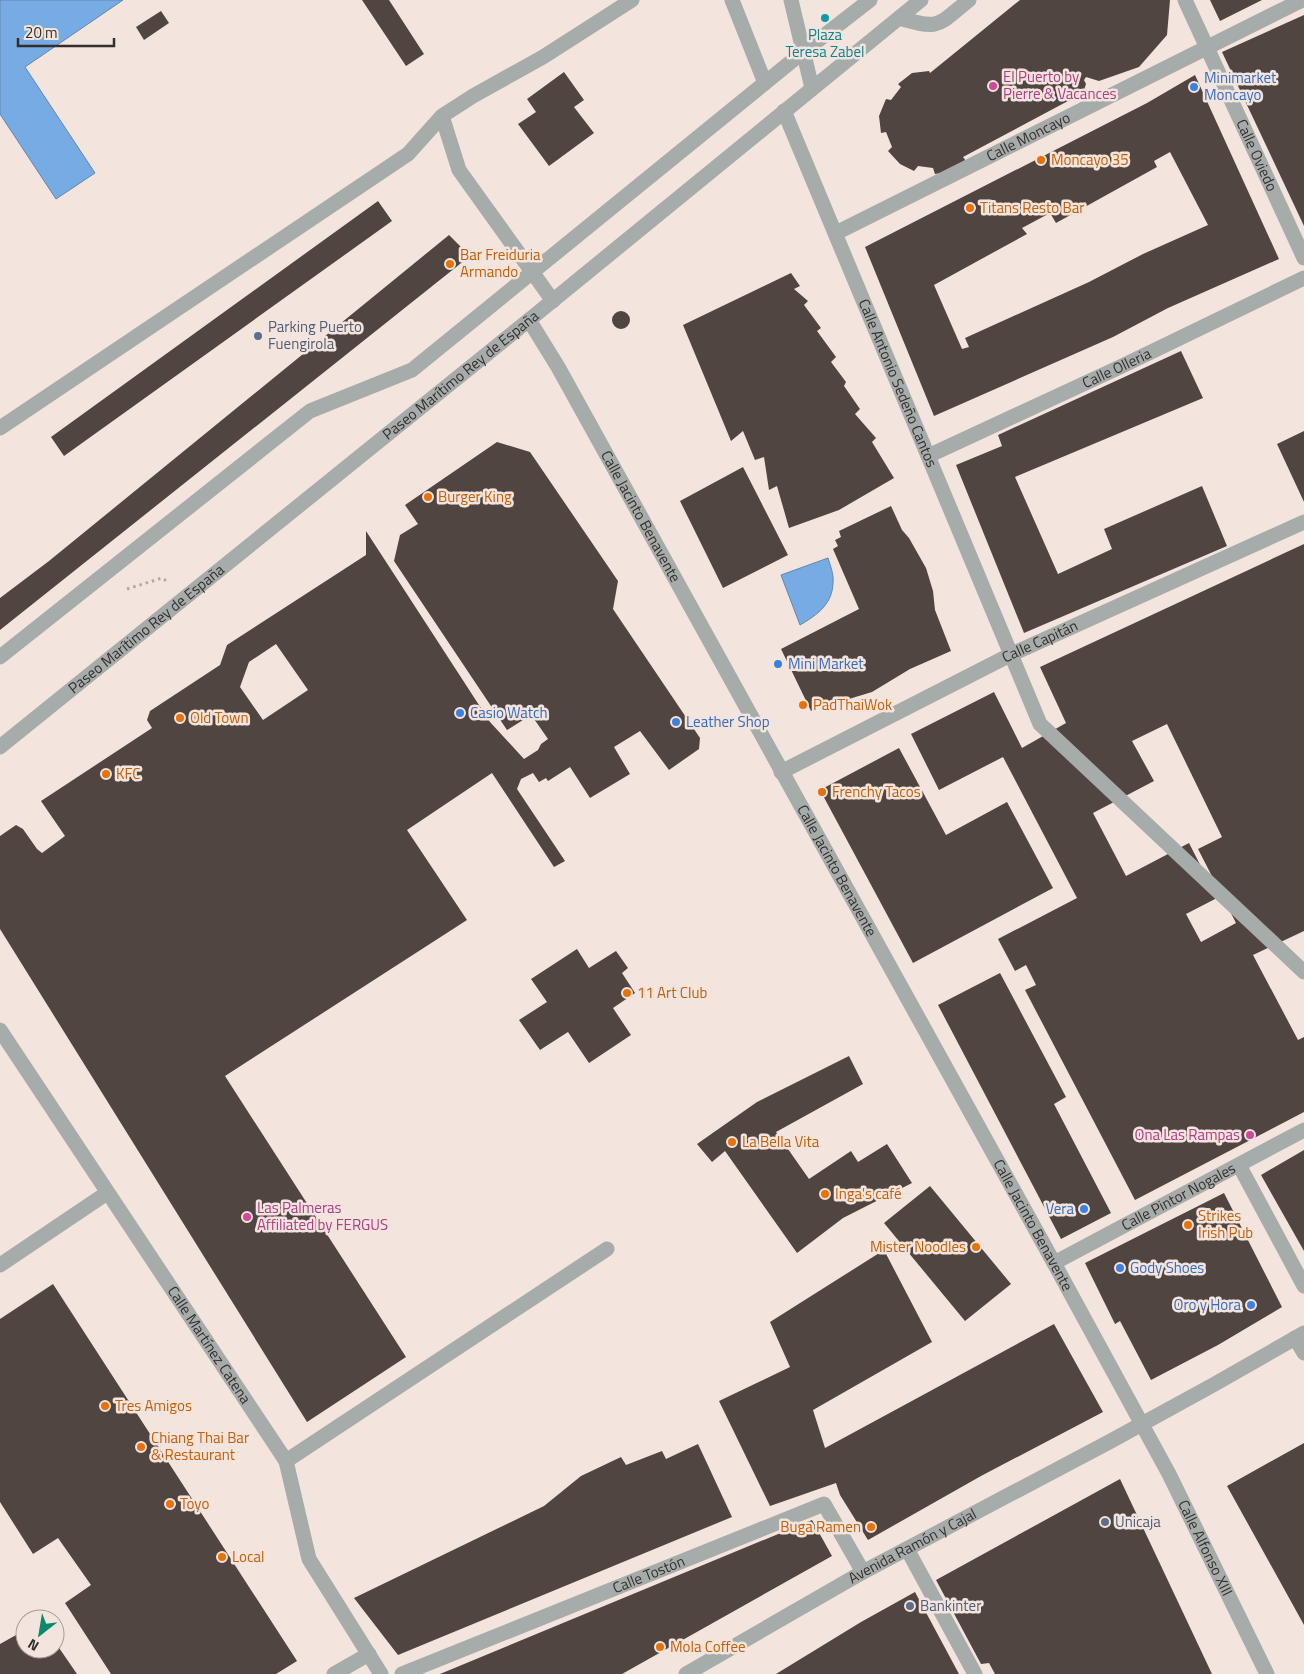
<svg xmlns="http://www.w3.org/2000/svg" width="1304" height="1674" font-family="'Titillium Web',sans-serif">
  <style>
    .water { fill: #76ace3; stroke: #6286ac }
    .building { fill: #514541; fill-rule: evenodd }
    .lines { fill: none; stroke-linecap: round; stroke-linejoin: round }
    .path { stroke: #b4a9a3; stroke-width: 3; stroke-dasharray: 2.5 4; stroke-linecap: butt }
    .lane { stroke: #a5acaa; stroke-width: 15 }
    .street { stroke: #a5acaa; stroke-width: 15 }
    .culture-dot { fill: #0f9aa8; stroke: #f3e5de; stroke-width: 2 }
    .hotel-dot { fill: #d1479c; stroke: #f3e5de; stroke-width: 2 }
    .shop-dot { fill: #3f7fe0; stroke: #f3e5de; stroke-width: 2 }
    .food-dot { fill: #e8710a; stroke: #f3e5de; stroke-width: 2 }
    .service-dot { fill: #5c6f8a; stroke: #f3e5de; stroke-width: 2 }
    .labels { text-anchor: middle; stroke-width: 5; stroke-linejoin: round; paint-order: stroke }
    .culture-label { font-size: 15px; fill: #0d838f; stroke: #f3e5de }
    .hotel-label { font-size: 15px; fill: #b23c85; stroke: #f3e5de; text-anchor: start }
    .shop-label { font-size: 15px; fill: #366cbe; stroke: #f3e5de; text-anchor: start }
    .street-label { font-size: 15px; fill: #342f2d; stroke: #f3e5de }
    .food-label { font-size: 15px; fill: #c56008; stroke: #f3e5de; text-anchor: start }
    .service-label { font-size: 15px; fill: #4e5e75; stroke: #f3e5de; text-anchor: start }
  </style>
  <rect width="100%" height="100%" fill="#f3e5de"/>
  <path class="water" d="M0 0H123L25 67 95 173 56 199 0 114Z
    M828 558C830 565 834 574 833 582 833 604 817 615 800 625L781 575Z"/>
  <path class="building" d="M362 0H389L424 54 406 66Z
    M1020 0H1170L1167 35 1139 67 1099 81 1086 77 1084 80 1086 84 1083 93 963 157 966 161 952 171 935 174 933 168 918 166 914 171 900 164 888 151 892 147 886 132 881 133 879 116 886 99 891 100 901 87 898 84 912 73 929 71 930 73Z
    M1210 0H1262L1220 21Z
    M161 11 169 23 144 40 136 27Z
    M1304 15V226L1222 52Z
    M564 72 584 100 574 107 594 133 549 166 518 124 536 112 527 99Z
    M1195 75 1279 259 1168 308 1113 337 934 416 865 247 1147 103ZM1170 152 1208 225 1143 254 1089 282 965 338 969 347 962 349 934 285 1027 234 1022 228 1050 213 1056 223 1157 167 1154 161Z
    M378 201 392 221 64 456 51 437Z
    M449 235 470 256 0 630V598L49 561Z
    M791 273 800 286 794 289 808 301 804 305 821 328 817 331 836 357 831 362 846 382 844 386 860 409 855 414 876 438 872 442 894 478 839 510 789 528 777 486 769 490 764 457 755 460 743 431 731 441 683 325Z
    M612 320a9 9 0 1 1 18 0a9 9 0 1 1-18 0Z
    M1181 351 1203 398 1015 477 1058 574 1112 549 1104 529 1202 486 1227 546 1024 633 956 465 1002 446 998 435Z
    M1304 431V502L1277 444Z
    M497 442 530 452 618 581 613 609 700 738 699 749 669 770 640 731 614 747 630 774 590 798 570 767 548 781 546 778 539 782 533 773 521 779 517 789 565 861 554 867 492 773 407 830 467 920 225 1076 406 1357 307 1422 0 929V836L16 825 23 829 37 849 42 853 65 836 41 801 152 728 147 720 150 711 220 665 227 645 366 555V531L490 722 524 759 538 750 541 744 548 739 532 716 531 715 507 730 394 561 400 535 418 524 405 505ZM276 644 308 690 263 720 240 687 249 662Z
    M743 467 788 555 723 588 680 501Z
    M891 506 902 530 909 538 926 568 933 591 935 610 951 651 910 669 872 692 849 699 828 703 811 711 781 649 859 609 833 549 838 546 835 540 841 537 839 531Z
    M1304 544V931L1253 955 1298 1040 1304 1037V1112L1135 1200 1025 990 1036 985 1026 965 1015 971 998 939 1077 898 1003 757 939 790 911 734 994 692 1022 748 1066 723 1040 667ZM1167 724 1222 837 1198 849 1236 923 1201 942 1186 914 1217 898 1189 843 1126 876 1093 813 1154 781 1132 741Z
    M899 748 946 835 1007 802 1053 888 913 963 820 790Z
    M577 949 589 968 616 951 628 968 622 973 635 993 613 1008 631 1035 589 1063 568 1032 540 1050 519 1020 547 1002 531 979Z
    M1000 973 1066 1097 1054 1104 1111 1213 1061 1239 938 1005Z
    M849 1056 863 1084 776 1132 809 1179 851 1151 858 1162 887 1144 912 1183 843 1218 797 1253 725 1151 712 1162 697 1144 757 1102Z
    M1304 1150V1251L1261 1175Z
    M930 1186 1011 1284 965 1321 884 1223Z
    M1224 1193 1282 1307 1218 1345 1151 1380 1120 1321 1115 1324 1085 1263Z
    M884 1250 932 1342 813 1410 825 1448 1054 1324 1103 1412 981 1476 868 1540 840 1495 836 1483 770 1506 719 1401 790 1367 770 1322Z
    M53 1284 297 1661 276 1674H111L65 1603 91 1585 58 1538 33 1554 0 1502V1319Z
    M1304 1443V1625L1227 1486Z
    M698 1444 732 1517 398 1655 354 1598 544 1506 581 1476 621 1457 626 1465 662 1451 666 1459Z
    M1120 1479 1212 1674H995L989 1663 981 1664 936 1580Z
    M812 1520 832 1556 622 1674H440Z
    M915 1592 959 1674H776L861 1622Z
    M25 1630V1649H55V1642L77 1674H0V1644Z"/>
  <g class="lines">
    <path class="path" d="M127 589 162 578 168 582"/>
    <path class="lane" d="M791 0 812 88
      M899 18C940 30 937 26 969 0
      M442 116 459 170 553 301
      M0 428 408 154 442 116 473 96 543 57 632 0
      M286 1461 607 1249"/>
    <g class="street">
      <path d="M732 0 765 83"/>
      <path id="s1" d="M1185 0 1304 258"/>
      <path id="s2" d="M784 111 1040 724 1304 972"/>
      <path id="s3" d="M836 233 1302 0"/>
      <path id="s4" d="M529 320 558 367 1054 1263 1169 1474 1267 1674"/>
      <path id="s5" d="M928 456 1120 367 1304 278"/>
      <path d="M0 657 310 411 412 370 803 52 870 0"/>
      <path id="s6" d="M0 747 529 320 921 0"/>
      <path id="s7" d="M781 772 1012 654 1304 522"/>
      <path id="s8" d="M0 1030 286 1461 309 1559 381 1674"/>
      <path d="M1239 1165 1304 1286"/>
      <path id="s9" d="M1054 1263 1304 1130"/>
      <path d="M0 1265 107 1193"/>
      <path d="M1295 1338 1304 1353"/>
      <path d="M907 1549 975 1674"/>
      <path d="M334 1674 369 1654"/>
      <path id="s10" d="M402 1674 824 1504 863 1572"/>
      <path id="s11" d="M686 1674 863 1572 1109 1442 1213 1385 1304 1333"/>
    </g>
  </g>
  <circle class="culture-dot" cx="825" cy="18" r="5"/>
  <g class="hotel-dot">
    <circle cx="993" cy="86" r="5"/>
    <circle cx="1250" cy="1135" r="5"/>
    <circle cx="247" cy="1217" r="5"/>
  </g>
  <g class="shop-dot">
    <circle cx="1194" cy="87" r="5"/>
    <circle cx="778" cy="664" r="5"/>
    <circle cx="460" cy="713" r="5"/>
    <circle cx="676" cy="722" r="5"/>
    <circle cx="1084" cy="1209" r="5"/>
    <circle cx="1120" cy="1268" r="5"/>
    <circle cx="1251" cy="1305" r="5"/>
  </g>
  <g class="food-dot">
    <circle cx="1041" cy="160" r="5"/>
    <circle cx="970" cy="208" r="5"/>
    <circle cx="450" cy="264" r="5"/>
    <circle cx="428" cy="497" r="5"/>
    <circle cx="803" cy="705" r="5"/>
    <circle cx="180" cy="718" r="5"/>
    <circle cx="106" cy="774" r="5"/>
    <circle cx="822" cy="792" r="5"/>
    <circle cx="627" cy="993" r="5"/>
    <circle cx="732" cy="1142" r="5"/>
    <circle cx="825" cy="1194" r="5"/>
    <circle cx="1188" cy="1225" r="5"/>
    <circle cx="976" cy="1247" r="5"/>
    <circle cx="105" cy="1406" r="5"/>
    <circle cx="141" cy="1447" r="5"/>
    <circle cx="170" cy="1504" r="5"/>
    <circle cx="871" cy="1527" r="5"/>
    <circle cx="222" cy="1557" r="5"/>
    <circle cx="660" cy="1647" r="5"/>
  </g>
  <g class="service-dot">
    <circle cx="258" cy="336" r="5"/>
    <circle cx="1105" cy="1522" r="5"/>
    <circle cx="910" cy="1606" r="5"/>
  </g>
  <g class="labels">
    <g class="culture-label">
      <text x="825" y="40">Plaza<tspan x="825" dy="17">Teresa Zabel</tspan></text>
    </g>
    <g class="hotel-label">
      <text x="1003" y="82">El Puerto by<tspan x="1003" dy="17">Pierre &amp; Vacances</tspan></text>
      <text x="1240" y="1140" text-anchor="end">Ona Las Rampas</text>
      <text x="257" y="1213">Las Palmeras<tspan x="257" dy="17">Affiliated by FERGUS</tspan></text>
    </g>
    <g class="shop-label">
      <text x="1204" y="83">Minimarket<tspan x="1204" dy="17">Moncayo</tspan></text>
      <text x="788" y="669">Mini Market</text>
      <text x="470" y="718">Casio Watch</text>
      <text x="686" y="727">Leather Shop</text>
      <text x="1074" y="1214" text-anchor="end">Vera</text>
      <text x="1130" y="1273">Gody Shoes</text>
      <text x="1241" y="1310" text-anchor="end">Oro y Hora</text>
    </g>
    <g class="street-label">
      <text dy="5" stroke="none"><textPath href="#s3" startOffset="215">Calle Moncayo</textPath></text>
      <text dy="5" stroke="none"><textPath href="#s1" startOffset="171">Calle Oviedo</textPath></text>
      <text dy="5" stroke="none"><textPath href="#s5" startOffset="208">Calle Olleria</textPath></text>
      <text dy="5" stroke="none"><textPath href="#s6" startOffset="592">Paseo Marítimo Rey de España</textPath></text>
      <text dy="5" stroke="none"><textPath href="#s2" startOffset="295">Calle Antonio Sedeño Cantos</textPath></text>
      <text dy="5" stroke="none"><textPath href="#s4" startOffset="226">Calle Jacinto Benavente</textPath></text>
      <text dy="5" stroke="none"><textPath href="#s6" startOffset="188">Paseo Marítimo Rey de España</textPath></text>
      <text dy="5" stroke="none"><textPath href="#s7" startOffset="290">Calle Capitán</textPath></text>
      <text dy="5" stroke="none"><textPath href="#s4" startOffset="631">Calle Jacinto Benavente</textPath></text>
      <text dy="5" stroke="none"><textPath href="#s9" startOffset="141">Calle Pintor Nogales</textPath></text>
      <text dy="5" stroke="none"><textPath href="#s4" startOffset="1036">Calle Jacinto Benavente</textPath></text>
      <text dy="5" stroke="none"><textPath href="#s8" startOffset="378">Calle Martínez Catena</textPath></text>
      <text dy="5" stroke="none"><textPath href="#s11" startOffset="260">Avenida Ramón y Cajal</textPath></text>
      <text dy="5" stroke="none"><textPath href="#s4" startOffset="1402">Calle Alfonso XIII</textPath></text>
      <text dy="5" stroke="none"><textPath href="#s10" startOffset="266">Calle Tostón</textPath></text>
    </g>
    <g class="food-label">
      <text x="1051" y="165">Moncayo 35</text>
      <text x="980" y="213">Titans Resto Bar</text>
      <text x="460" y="260">Bar Freiduria<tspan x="460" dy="17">Armando</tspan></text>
      <text x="438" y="502">Burger King</text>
      <text x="813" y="710">PadThaiWok</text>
      <text x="190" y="723">Old Town</text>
      <text x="116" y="779">KFC</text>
      <text x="832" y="797">Frenchy Tacos</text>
      <text x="637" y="998">11 Art Club</text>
      <text x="742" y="1147">La Bella Vita</text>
      <text x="835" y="1199">Inga's café</text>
      <text x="1198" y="1221">Strikes<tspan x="1198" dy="17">Irish Pub</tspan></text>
      <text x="966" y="1252" text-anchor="end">Mister Noodles</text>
      <text x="115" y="1411">Tres Amigos</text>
      <text x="151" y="1443">Chiang Thai Bar<tspan x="151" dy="17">&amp; Restaurant</tspan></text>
      <text x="180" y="1509">Toyo</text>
      <text x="861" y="1532" text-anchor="end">Buga Ramen</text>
      <text x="232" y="1562">Local</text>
      <text x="670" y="1652">Mola Coffee</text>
    </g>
    <g class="service-label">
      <text x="268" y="332">Parking Puerto<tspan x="268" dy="17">Fuengirola</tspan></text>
      <text x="1115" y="1527">Unicaja</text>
      <text x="920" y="1611">Bankinter</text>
    </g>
  </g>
  <g transform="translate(40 1634) rotate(211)"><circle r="24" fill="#f3e5de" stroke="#a79c97"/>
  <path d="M0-4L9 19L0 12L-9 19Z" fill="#0c896c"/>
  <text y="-8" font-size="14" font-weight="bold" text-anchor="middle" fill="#342f2d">N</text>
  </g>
  <path d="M18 38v8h96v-8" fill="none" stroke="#342f2d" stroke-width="2.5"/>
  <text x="25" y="38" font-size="15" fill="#342f2d" stroke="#f3e5de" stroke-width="4" paint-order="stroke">20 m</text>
</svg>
